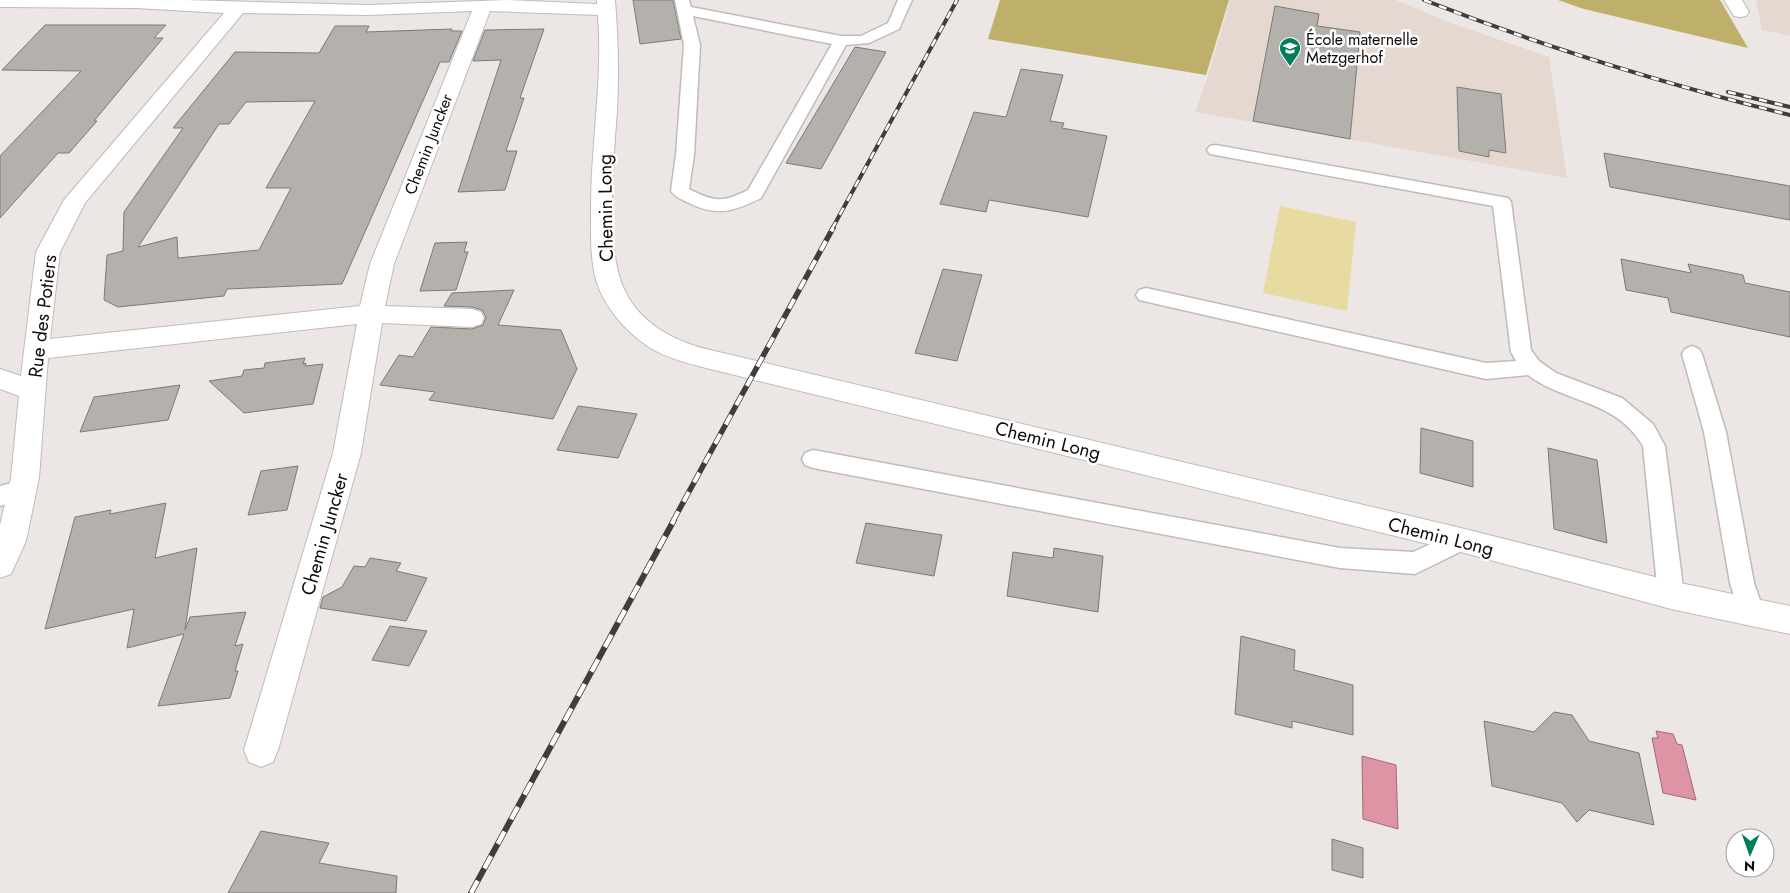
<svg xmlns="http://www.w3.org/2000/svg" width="1790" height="893" font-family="Jost,sans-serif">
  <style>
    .built { fill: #e4d8d1 }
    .green { fill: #e7dba2 }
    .forest { fill: #beaf6a }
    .water { fill: #de94a4; stroke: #a06b76 }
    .building { fill: #b4b1ad; stroke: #7c7a76; fill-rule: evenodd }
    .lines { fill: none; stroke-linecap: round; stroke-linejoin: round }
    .service-casing { stroke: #c0bbb8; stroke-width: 3 }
    .minor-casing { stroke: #c0bbb8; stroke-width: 2 }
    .service { fill: #fff; fill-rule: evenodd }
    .minor { fill: #fff; fill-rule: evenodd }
    .rail-far2-casing { stroke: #403d3c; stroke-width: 4 }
    .rail-far1-casing { stroke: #403d3c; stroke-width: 5.5 }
    .rail-casing { stroke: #403d3c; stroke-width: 6 }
    .rail-far2 { stroke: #fff; stroke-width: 2.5; stroke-dasharray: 8; stroke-linecap: butt }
    .rail-far1 { stroke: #fff; stroke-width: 4; stroke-dasharray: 11; stroke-linecap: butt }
    .rail { stroke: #fff; stroke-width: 4.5; stroke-dasharray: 14; stroke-linecap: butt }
    .labels { text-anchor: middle; stroke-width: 5; stroke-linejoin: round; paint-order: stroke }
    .far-poi-label { font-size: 16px; fill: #0e0c0b; stroke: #fff; text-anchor: start }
    .far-street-label { font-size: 16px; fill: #0e0c0b; stroke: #fff }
    .street-label { font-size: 19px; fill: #0e0c0b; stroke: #fff }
  </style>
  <rect width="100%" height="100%" fill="#ece7e4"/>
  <path class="built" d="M1230 0H1396L1448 22 1549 57 1567 178 1195 112 1208 76Z
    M1756 0H1790V36L1762 30Z"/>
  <path class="green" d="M1280 206 1356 222 1347 311 1263 293Z"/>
  <path class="forest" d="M1000 0H1229L1206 75 988 39Z
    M1558 0H1720L1748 48 1584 9Z"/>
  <path class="water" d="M1656 731 1673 734 1677 744 1682 745 1696 800 1663 793 1652 738H1658Z
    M1362 756 1396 765 1398 829 1363 819Z"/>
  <path class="building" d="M633 0H673L681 39 640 44Z
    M1275 6 1319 14 1317 26 1360 32 1350 139 1253 121Z
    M45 25H166L154 38H163L94 121H97L69 153H58L0 218V156L81 71 2 70Z
    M335 26H369L366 32 452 29 451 31H462L449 62H440L342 284 227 289 224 296 118 307 104 300 107 255 123 251 124 212 183 128H173L235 52 319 53ZM315 101 266 188H291L259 250 178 258 177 237 138 247 219 124H229L246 102Z
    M544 29 520 98H524L506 151H517L505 190 458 192 501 60 473 61 485 30Z
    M855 47 886 52 821 169 786 163Z
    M1021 69 1063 75 1050 121 1064 123 1062 128 1107 136 1088 217 989 200 986 212 940 204 974 112 1006 117Z
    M1457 87 1501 94 1506 153 1489 150V157L1459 151Z
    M1604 153 1790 186V220L1610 187Z
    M467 242 464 252H468L456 290 420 291 435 243Z
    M1621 259 1691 273 1688 264 1743 275 1745 283 1790 292V337L1671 312 1668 298 1626 290Z
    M943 269 982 275 957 361 915 353Z
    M514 290 498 325 561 330 577 369 553 419 429 400 435 392 380 385 399 355 413 357 431 327 472 329 483 325 486 317 482 310 472 307 444 306 452 293Z
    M305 358 303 364 306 363 305 366 323 364 313 404 244 413 209 381 242 376 244 370 264 368 265 363Z
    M180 385 168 420 80 432 94 397Z
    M578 406 637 414 618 458 557 450Z
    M1421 428 1473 441V487L1420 473Z
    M1548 448 1597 460 1607 543 1554 529Z
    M298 466 287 510 248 515 261 471Z
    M166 503 155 558 197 548 185 630 190 617 246 612 235 646 243 644 235 671H238L230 698 158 706 184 634 127 648 134 609 45 629 75 517 111 510 110 514Z
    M866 523 942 535 934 576 856 563Z
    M1054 548 1103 556 1098 612 1007 596 1013 552 1053 558Z
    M370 558 401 563 396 571 427 578 406 621 320 608 323 597 342 587 354 566 365 567Z
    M390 626 427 631 409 666 372 660Z
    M1241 636 1295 650 1294 670 1353 685V735L1292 721V728L1235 714Z
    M1554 712 1572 715 1589 741 1639 753 1654 825 1589 810 1577 822 1562 803 1492 786 1484 721 1534 732Z
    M261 831 329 843 319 863 397 876 396 893H228Z
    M1332 839 1363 848V878L1332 870Z"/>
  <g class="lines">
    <g class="service-casing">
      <path id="service" d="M675 0H689L691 7 841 36H861L888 23 898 0H912L899 29 869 43 846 45 761 198C733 212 716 217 687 202 681 199 675 197 671 191L676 155 684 45ZM693 16 832 44 748 190C722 203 715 202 689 189L694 155 700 45Z
        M1216 145 1508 198 1511 202 1531 350 1539 361 1556 373 1622 398 1653 424 1665 446 1684 595 1680 603 1671 606 1662 603 1658 595 1643 446C1617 400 1565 403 1528 375L1486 379 1139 300 1136 295 1139 290 1146 288 1486 363 1516 361 1511 352 1493 206 1210 154 1207 150 1210 146Z
        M1692 346 1699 349 1702 354 1726 432 1754 583 1764 612 1760 620 1751 623 1742 620 1730 583 1704 432 1682 354 1685 349Z
        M813 450 1340 548 1413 552 1461 530 1470 533 1473 540 1470 547 1415 574 1340 568 813 468 805 465 802 459 805 453Z
        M23 480 31 482 35 489 31 496 0 506V486Z"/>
    </g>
    <g class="minor-casing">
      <path id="minor" d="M0 0H185L368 5 507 0 597 4V0H615C618 37 619 73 617 110 614 158 604 250 625 291 640 323 674 341 706 349L1461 528 1671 581 1790 606V634L1671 609 1461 552 706 368C687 363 666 358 649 347 626 332 604 307 596 280 590 257 591 232 591 208 591 144 603 80 598 15L490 11 394 264 385 306 472 309 481 312 484 318 481 324 472 327 382 323 361 453 278 750 273 762 261 767 249 762 244 750 333 453 357 324 48 358 39 478 26 541 11 574 0 578V525L11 478 19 396 0 389V369L21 376 36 252 64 200 224 13 136 8 0 7ZM472 11 370 264 360 306 50 339 60 252 85 203 243 13 368 15Z
        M1724 0H1742L1749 12 1746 16 1740 17 1734 16Z"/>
    </g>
    <use href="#service" class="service"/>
    <use href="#minor" class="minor"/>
    <g class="rail-far2-casing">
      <path id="rail-far2" d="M1424 0C1544 47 1665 84 1790 115
        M1728 92 1790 107
        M832 229 957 0"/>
    </g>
    <g class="rail-far1-casing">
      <path id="rail-far1" d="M673 521 833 228"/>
    </g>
    <g class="rail-casing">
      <path id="rail" d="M471 893 674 520"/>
    </g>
    <use href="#rail-far2" class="rail-far2"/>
    <use href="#rail-far1" class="rail-far1"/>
    <use href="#rail" class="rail"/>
  </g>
  <defs>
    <g id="school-pin" transform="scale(1.125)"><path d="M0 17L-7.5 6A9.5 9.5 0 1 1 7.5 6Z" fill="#007d5b" stroke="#fff"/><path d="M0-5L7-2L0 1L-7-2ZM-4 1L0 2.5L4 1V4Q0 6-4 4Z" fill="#fff"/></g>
  </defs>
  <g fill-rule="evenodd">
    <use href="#school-pin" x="1290" y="48"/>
  </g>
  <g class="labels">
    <g class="far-poi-label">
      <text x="1306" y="45">École maternelle<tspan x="1306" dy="18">Metzgerhof</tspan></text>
    </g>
    <g class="far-street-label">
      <text transform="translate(428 144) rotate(-69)" y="6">Chemin Juncker</text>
    </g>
    <g class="street-label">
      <text transform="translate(605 208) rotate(-91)" y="7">Chemin Long</text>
      <text transform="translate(42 316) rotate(-83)" y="7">Rue des Potiers</text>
      <text transform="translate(1048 440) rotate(14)" y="7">Chemin Long</text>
      <text transform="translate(324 534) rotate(-74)" y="7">Chemin Juncker</text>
      <text transform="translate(1441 536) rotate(14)" y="7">Chemin Long</text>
    </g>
  </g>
  <g transform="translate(1750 853) rotate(182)"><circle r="24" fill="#ffffff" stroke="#9f9e9d"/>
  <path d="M0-4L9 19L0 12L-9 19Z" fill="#007d5b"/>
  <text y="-8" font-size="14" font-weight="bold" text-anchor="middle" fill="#0e0c0b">N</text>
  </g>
</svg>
